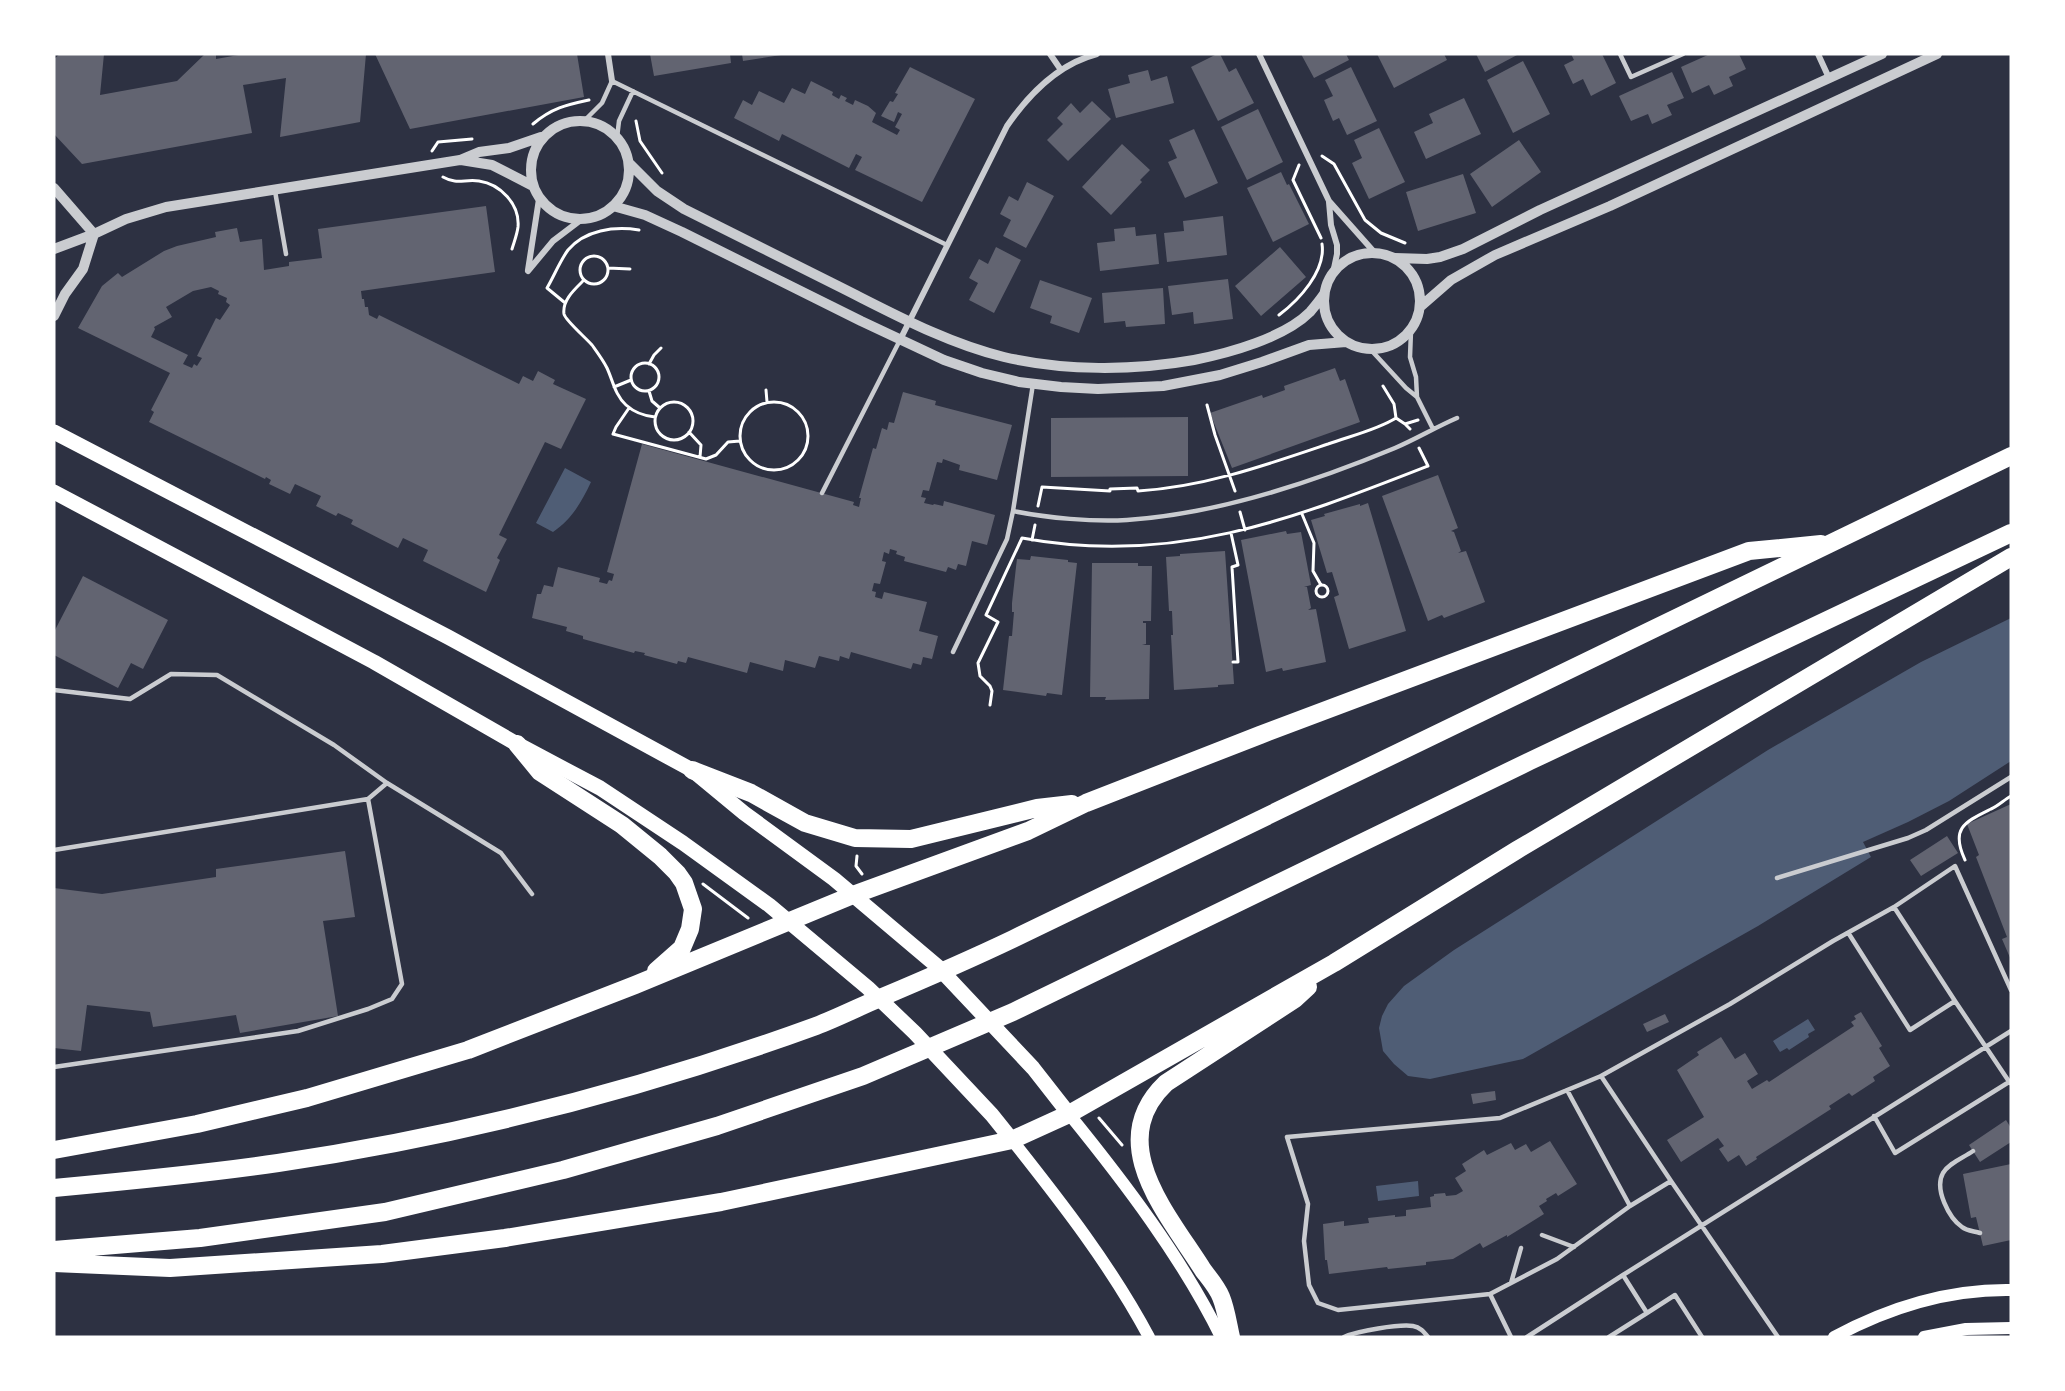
<svg xmlns="http://www.w3.org/2000/svg" width="2065" height="1391" font-family="Karla,sans-serif">
  <style>
    .water { fill: #4f5d75 }
    .building { fill: #626471; fill-rule: evenodd }
    .lines { fill: none; stroke-linecap: round; stroke-linejoin: round }
    .path { stroke: #fff; stroke-width: 3 }
    .service { stroke: #caccd0; stroke-width: 4.5 }
    .minor { stroke: #caccd0; stroke-width: 6 }
    .tertiary { stroke: #caccd0; stroke-width: 10 }
    .secondary { stroke: #fff; stroke-width: 12 }
    .primary { stroke: #fff; stroke-width: 15 }
    .motorway { stroke: #fff; stroke-width: 18 }
  </style>
  <rect width="100%" height="100%" fill="#2d3142"/>
  <path class="water" d="M565 468 591 482C581 503 572 519 553 532L536 523Z
    M2011 618V761L1949 801 1908 822 1863 842 1871 857 1758 926 1523 1059 1430 1079 1408 1076 1394 1064 1383 1051 1379 1028 1382 1016 1388 1004 1404 986 1454 950 1768 750 1921 662Z
    M1808 1019 1815 1030 1808 1034 1809 1037 1789 1050 1787 1048 1780 1052 1773 1041Z
    M1418 1181 1419 1196 1378 1201 1376 1186Z"/>
  <path class="building" d="M60 54H104L100 95 177 81 205 54H216V59L244 54H366L360 122 280 137 286 78 243 85 252 133 82 164 54 134V59Z
    M375 54H577L584 97 410 129Z
    M650 54H730L731 63 654 76Z
    M742 54H781V55L743 61Z
    M1217 54H1220L1229 72 1236 68 1254 103 1218 121 1191 67Z
    M1301 54H1346L1349 60 1314 78Z
    M1377 54H1444L1447 60 1394 88Z
    M1476 54H1519L1485 72Z
    M1571 54H1602L1616 83 1591 96 1583 79 1573 84 1564 65 1574 60Z
    M1710 54H1739L1746 69 1729 77 1733 86 1714 95 1709 85 1692 93 1681 67Z
    M1523 61 1550 114 1513 133 1487 80Z
    M910 67 975 99 922 202 855 170 862 157 856 154 849 168 782 134 779 141 734 118 743 100 752 105 759 91 784 103 792 88 805 94 811 81 833 92 832 95 839 99 841 95 847 98 845 101 853 105 855 100 868 106 876 113 872 122 897 135 900 130 895 127 902 114 898 112 894 122 881 116 890 101 893 102 898 94 895 93Z
    M1351 67 1377 121 1347 135 1339 118 1333 121 1324 100 1333 96 1325 80Z
    M1148 70 1151 81 1167 76 1174 103 1116 118 1108 89 1130 83 1128 75Z
    M1672 72 1684 98 1667 105 1672 115 1652 124 1648 114 1631 121 1619 96Z
    M1464 98 1481 134 1426 159 1414 132 1433 123 1429 114Z
    M1092 101 1111 119 1068 161 1047 140 1063 124 1057 118 1071 103 1080 113Z
    M1258 109 1283 162 1247 180 1221 127Z
    M1379 128 1405 182 1369 199 1352 163 1362 158 1354 140Z
    M1194 129 1218 183 1185 198 1168 162 1177 158 1169 140Z
    M1519 140 1541 172 1492 207 1470 174Z
    M1122 144 1150 170 1140 180 1142 182 1111 215 1082 187Z
    M1281 172 1287 185 1289 184 1309 224 1273 242 1247 188Z
    M1463 174 1476 213 1418 231 1406 192Z
    M1027 182 1054 196 1026 248 1003 236 1011 220 1000 214 1009 196 1018 201Z
    M486 206 495 272 361 291 362 299H364L365 307H368L369 315 377 319 379 315 519 384 523 376 533 381 538 371 555 380 553 384 586 399 561 449 545 442 499 535 507 539 497 558 500 560 486 592 423 561 428 550 403 538 398 548 351 524 353 520 338 513 336 516 316 506 321 496 295 484 290 494 269 484 271 480 266 477 265 479 149 422 154 412 151 410 170 373 78 328 102 286 118 273 122 277 164 251 177 246 216 237 215 232 237 228 240 242 262 239 264 270 289 266V262L322 258 318 229ZM211 287 219 291 218 294 227 298 226 302 230 305 220 320 216 318 197 356 202 358 197 366 194 364 192 368 183 364 188 355 151 337 155 329 154 327 172 317 166 307 193 291Z
    M1223 216 1227 255 1167 262 1164 233 1184 231 1183 221Z
    M1135 227 1136 236 1156 234 1159 264 1100 271 1097 243 1115 241 1114 229Z
    M996 247 1021 260 994 313 969 300 978 283 969 278 979 259 988 264Z
    M1280 247 1306 277 1261 316 1235 286Z
    M1228 279 1233 319 1194 324 1193 312 1172 315 1168 286Z
    M1040 280 1092 298 1079 333 1050 323 1052 316 1030 308Z
    M1163 288 1165 324 1126 327 1125 321 1104 323 1102 293Z
    M1335 368 1340 381 1345 379 1360 422 1232 468 1210 413 1262 395 1263 398 1285 390 1284 386Z
    M903 392 936 401 935 405 1012 425 997 480 959 470 960 465 943 459 942 463 937 462 929 491 923 490 921 497 926 498 924 503 933 505 934 504 943 506 944 501 995 515 987 545 972 541 966 566 958 564 956 570 948 567 946 572 904 561 905 557 896 554 897 551 890 549 889 554 884 552 882 561 886 562 880 584 874 583 872 591 876 592 875 597 882 599 884 592 927 602 919 631 938 636 932 659 923 657 921 665 913 663 911 669 851 652 849 659 840 656 839 661 819 656 815 668 785 660 783 671 750 662 747 673 688 657 686 663 678 661 677 664 644 655 645 653 635 651 634 653 583 639V636L566 631 567 627 532 618 537 594H541L544 585 553 587 558 567 600 578 599 582 607 584 609 580 612 581 614 574 607 572 642 444 854 502 853 505 859 507 861 498H859L873 448 876 449 882 428 887 430 889 422 894 423Z
    M1188 417V476L1051 477V418Z
    M1438 475 1458 528 1451 531 1454 532 1461 551 1458 553 1466 551 1485 602 1444 618 1442 615 1428 621 1382 496Z
    M1368 503 1406 631 1349 649 1334 597 1339 595 1332 572 1327 573 1311 520 1325 516 1324 514 1360 504V506Z
    M1286 531 1287 534 1301 532 1311 585 1304 587H1307L1311 608 1308 610 1316 609 1326 662 1283 671 1282 668 1266 672 1241 540Z
    M1225 551 1234 684 1218 685V687L1174 690 1171 635H1173L1172 611H1169L1166 557 1180 556V554Z
    M1031 556 1068 560V562L1077 563 1062 695 1047 693 1046 696 1003 690 1009 636H1012L1014 612H1012V603L1016 567 1017 559 1030 560Z
    M1092 563H1138V566H1152L1151 621H1143V623H1146V644L1142 645H1150L1149 699 1105 700 1106 697H1090Z
    M83 576 168 620 143 669 131 663 118 688 54 655V632Z
    M2011 804V960L2002 939 2007 937 1976 857 1979 855 1967 824Z
    M1947 836 1958 853 1921 876 1910 860Z
    M345 851 355 917 323 921 338 1016 240 1033 236 1015 153 1027 150 1012 87 1005 81 1051 54 1048V888L102 894 216 877V869Z
    M1861 1012 1882 1046 1879 1048 1890 1066 1873 1077 1875 1081 1852 1096 1849 1093 1829 1106 1831 1109 1756 1157 1757 1159 1746 1166 1739 1155 1728 1162 1719 1149 1724 1146 1718 1138 1681 1162 1667 1140 1704 1117 1677 1070 1699 1055 1697 1052 1721 1037 1735 1059 1745 1053 1758 1074 1747 1081 1752 1089 1767 1080 1769 1082 1854 1026 1851 1022 1856 1019 1854 1016Z
    M1665 1014 1669 1022 1647 1032 1643 1024Z
    M1495 1091 1496 1100 1473 1104 1471 1094Z
    M2006 1120 2011 1128V1142L1980 1162 1969 1145Z
    M1550 1141 1577 1184 1558 1196 1556 1193 1546 1199 1547 1201 1539 1206 1544 1214 1507 1237V1235L1483 1248 1480 1243 1453 1259 1426 1262V1265L1388 1269 1387 1267 1329 1274 1327 1260H1325L1323 1224 1344 1221V1226L1369 1223 1368 1218 1395 1215V1217L1406 1216V1210L1431 1207 1430 1197 1434 1196V1194L1445 1193 1446 1196 1456 1195 1463 1191 1455 1178 1466 1171 1462 1164 1484 1150 1487 1155 1511 1143 1515 1150 1526 1144 1531 1152Z
    M2011 1164V1240L1983 1246 1976 1217 1971 1218 1963 1174Z"/>
  <g class="lines">
    <path class="path" d="M636 121 640 141 662 173
      M533 124C552 108 566 105 589 100
      M432 151 438 142 472 139
      M1322 156 1334 164 1365 220 1381 233 1405 243
      M1299 165 1293 180 1321 238
      M443 177C457 185 464 179 479 181 500 184 520 204 518 227 517 235 514 242 512 249
      M580 270a14 14 0 1 1 28 0a14 14 0 1 1-28 0Z
      M608 268 630 269
      M584 280C575 289 562 300 564 314 565 320 586 338 592 345 597 352 603 360 607 368 613 381 615 395 626 405 635 413 644 416 655 417
      M564 302 547 288C554 276 560 261 568 250 585 230 614 226 639 230
      M1279 315C1299 300 1326 271 1322 244
      M631 377a14 14 0 1 1 28 0a14 14 0 1 1-28 0Z
      M649 364 654 355 661 348
      M1383 386 1394 404 1396 418
      M614 387 631 380
      M766 390 767 402
      M649 391 652 401 660 408
      M740 436a34 34 0 1 1 68 0a34 34 0 1 1-68 0Z
      M655 421a19 19 0 1 1 38 0a19 19 0 1 1-38 0Z
      M1207 405 1215 435 1235 491
      M629 408 616 427 613 434 706 459 716 455 728 442 740 441
      M1410 429 1405 424 1418 420
      M689 432 701 445 700 457
      M1038 506 1042 487 1110 491V489L1137 488 1138 491C1204 487 1266 465 1328 444 1350 436 1377 430 1396 418L1405 424
      M1240 512 1245 530
      M1302 514 1314 543 1313 571 1321 585
      M1231 533 1238 565 1232 567 1238 662H1233
      M1032 540 1035 525
      M1316 591a6 6 0 1 1 12 0a6 6 0 1 1-12 0Z
      M990 705 992 691 990 686 980 676 978 663 998 622 986 615 1022 538C1173 566 1290 520 1428 466L1419 448
      M857 856 856 866 862 874
      M1965 860C1950 828 1965 822 1991 809 1998 806 2004 800 2011 796
      M703 884 748 918
      M1099 1118 1122 1145"/>
    <path class="service" d="M1620 54 1631 77 1683 54
      M585 120 602 103 612 81 947 245
      M617 138 619 121 633 91
      M275 191 286 254
      M1371 350 1406 388 1417 397 1416 377 1410 357 1411 331
      M1417 397 1433 429
      M822 493 900 340
      M1013 511C1048 518 1092 522 1127 520 1218 514 1311 483 1395 448 1416 439 1436 427 1457 418
      M953 652 1007 539 1013 511 1033 384
      M54 690 130 699 171 674 217 675 334 745 387 783 501 853 532 894
      M54 850 368 799
      M1777 878 1908 838 1926 830 2011 777
      M1894 907 1955 866 2011 990
      M1955 1001 2010 1083
      M54 1067 298 1031 368 1009 392 999 402 984 368 799 387 783
      M1601 1076 1730 1004 1833 941 1894 907 1955 1001 1910 1030 1849 934
      M1874 1116 1895 1153 2009 1082
      M1973 1151C1963 1158 1949 1163 1943 1173 1934 1189 1949 1218 1962 1227 1967 1231 1974 1231 1980 1233
      M1630 1206 1671 1181 1778 1337
      M1542 1235 1574 1247
      M1623 1275 1647 1313 1675 1295 1702 1337
      M1511 1283 1521 1248
      M1490 1294 1557 1259 1630 1206 1567 1090
      M1344 1337C1357 1331 1399 1324 1413 1326 1420 1327 1424 1332 1428 1337
      M1511 1337 1490 1294 1338 1310 1318 1303 1309 1285 1304 1241 1308 1204 1287 1137 1500 1118 1601 1076 1671 1181
      M1527 1337 1623 1275 2011 1031
      M1609 1337 1647 1313"/>
    <path class="minor" d="M608 54 612 81
      M1050 54 1061 70
      M1259 54 1329 201 1375 253
      M1818 54 1829 78
      M1329 202 1331 225 1337 245V254L1333 273
      M528 270 539 199
      M528 271 553 241 582 219
      M900 340 1007 126C1029 94 1058 64 1097 54"/>
    <path class="tertiary" d="M531 170a49 49 0 1 1 98 0a49 49 0 1 1-98 0Z
      M461 160 492 165 531 185
      M629 163 657 191 684 209C735 235 787 260 838 286 892 313 946 343 1004 357 1065 371 1132 371 1194 360 1229 353 1284 338 1310 312 1315 306 1320 300 1324 294
      M54 188 94 234
      M613 206 645 215 682 232 861 321 944 360 982 373 1019 382 1061 387 1098 389 1163 386 1220 375 1262 362 1309 345 1346 342
      M54 249 94 234 126 219 166 207 460 160 479 152 509 148 541 137
      M1324 301a48 48 0 1 1 96 0a48 48 0 1 1-96 0Z
      M1395 258 1427 259 1440 257 1463 249 1540 210 1882 54
      M1420 307 1451 280 1495 255 1610 206 1937 54
      M54 316 65 294 83 269 94 234"/>
    <path class="secondary" d="M1069 1114C1125 1183 1182 1258 1221 1337
      M1012 1140C1062 1203 1111 1266 1149 1337
      M1834 1337C1888 1308 1949 1289 2011 1290
      M1924 1337 1966 1329 2011 1328"/>
    <path class="primary" d="M54 432 448 637 692 770 744 813 834 879 937 966 1033 1068 1069 1114
      M54 492 374 662 517 744 600 788 683 843 769 905 868 988 915 1033 992 1115 1012 1140"/>
    <path class="motorway" d="M517 744 540 772 622 825 660 856 677 873 684 883 693 909 690 929 682 948 656 971
      M692 770 751 793 805 823 855 838 911 839 1037 808 1072 804
      M54 1150 197 1124 307 1098 468 1050 635 985 853 895 1028 831 1086 803 1260 735 1749 551 1821 544
      M54 1188C129 1181 204 1174 278 1163 460 1136 643 1089 816 1026 837 1018 859 1007 880 998 925 979 969 960 1013 939L2011 456
      M54 1250 200 1238 385 1212 563 1170 717 1126 863 1076 1013 1012 1530 761 2011 533
      M54 1263 170 1268 382 1254 505 1238 721 1202 1012 1140 1069 1114 1334 963 1517 850 2011 557
      M1231 1337C1228 1324 1226 1309 1221 1297 1217 1287 1209 1278 1203 1270 1168 1214 1103 1143 1166 1083L1295 999 1308 987"/>
  </g>
  <rect width="2065" height="1391" fill="none" stroke="#ffffff" stroke-width="111"/>
</svg>
